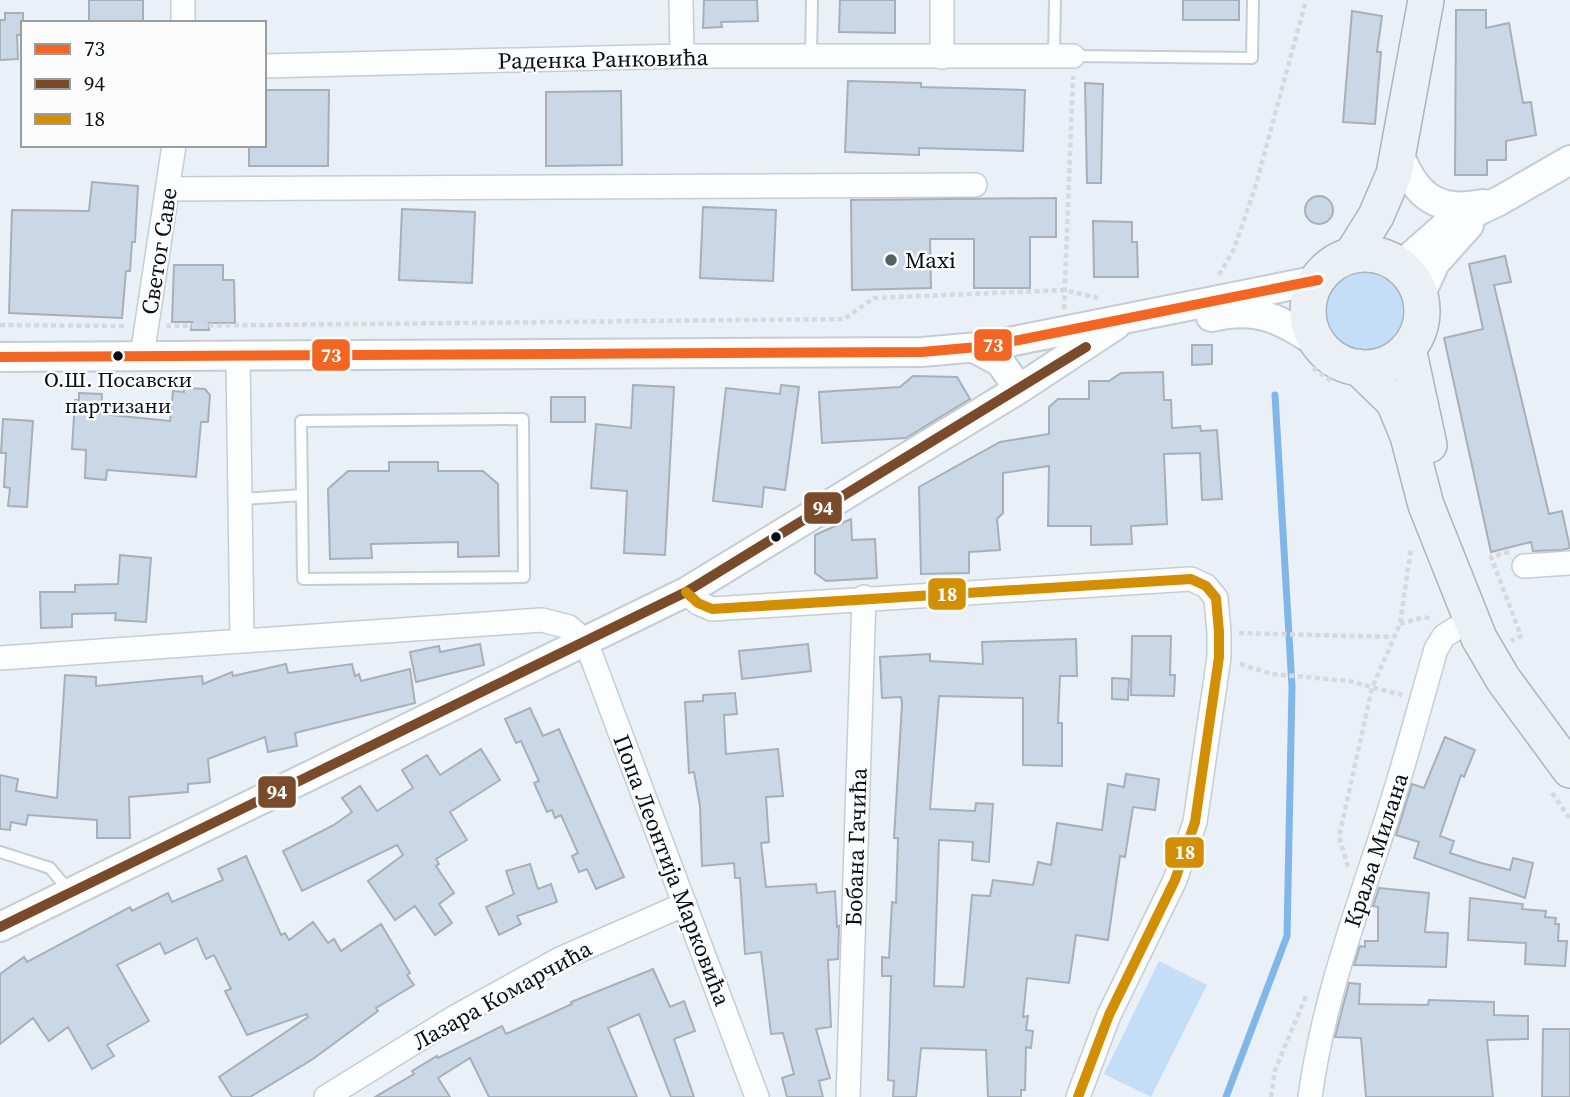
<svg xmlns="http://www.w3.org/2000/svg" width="1570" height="1097" font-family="'Source Serif 4',serif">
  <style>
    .green { fill: #c5def8 }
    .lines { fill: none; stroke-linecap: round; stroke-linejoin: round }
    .stream { stroke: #81b6e9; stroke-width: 7 }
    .building { fill: #c9d7e6; stroke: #a8afb7; stroke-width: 2 }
    .service-casing { stroke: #c5cdd4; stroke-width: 14 }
    .minor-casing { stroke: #c5cdd4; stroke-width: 26 }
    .tertiary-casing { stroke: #c5cdd4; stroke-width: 32 }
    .primary-casing { stroke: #a8b4bf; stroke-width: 38 }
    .path { stroke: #d7d9dc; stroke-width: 4.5; stroke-dasharray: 5 3.5; stroke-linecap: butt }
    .service { stroke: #fcfdfe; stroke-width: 10 }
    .minor { stroke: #fcfdfe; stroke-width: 23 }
    .tertiary { stroke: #fcfdfe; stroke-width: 28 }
    .primary { stroke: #ebf0f5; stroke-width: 35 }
    .bus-1-casing { stroke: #fcfcfc; stroke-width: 16 }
    .bus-2-casing { stroke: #fcfcfc; stroke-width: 16 }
    .bus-3-casing { stroke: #fcfcfc; stroke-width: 16 }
    .bus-1 { stroke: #f26522; stroke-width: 10 }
    .bus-2 { stroke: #7a4b2a; stroke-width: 10 }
    .bus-3 { stroke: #d38f03; stroke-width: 10 }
    .poi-dot { fill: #575e65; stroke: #fcfcfc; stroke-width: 2.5 }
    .bus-dot { fill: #080f16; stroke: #fcfcfc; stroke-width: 2.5 }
    .labels { text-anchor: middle; stroke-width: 5; stroke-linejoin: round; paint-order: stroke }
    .bus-label { font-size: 21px; fill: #080f16; stroke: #fcfcfc }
    .street-label { font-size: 23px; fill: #080f16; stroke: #fcfcfc }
    .poi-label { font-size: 23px; fill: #080f16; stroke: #fcfcfc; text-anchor: start }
    .line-badge { stroke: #fcfcfc; stroke-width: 2.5 }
    .badge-label { font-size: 19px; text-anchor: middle; font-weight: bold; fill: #fff }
  </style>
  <rect width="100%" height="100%" fill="#e9f0f8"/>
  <path class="green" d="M1325 310a42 42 0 1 1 84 0a42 42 0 1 1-84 0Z
    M1159 961 1207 985 1151 1097 1104 1074Z"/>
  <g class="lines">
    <path class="stream" d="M1226 1097 1287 936 1292 687 1275 395"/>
  </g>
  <path class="building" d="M89 0H143V22H89Z
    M704 0H757L758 21 721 22 722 27 703 28Z
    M840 0H895V33L839 32Z
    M1183 0H1239V20H1183Z
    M1456 10H1486V28L1509 23 1523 103 1531 102 1536 135 1506 141V160H1487V175H1455Z
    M1352 11 1382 16 1377 52H1381L1375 124 1343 122Z
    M5 13H23V35H17L18 59 0 60V20H5Z
    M848 81 921 83V87L1025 90 1023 151 919 148V155L845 152Z
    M1085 83 1103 84 1101 183H1087Z
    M264 90H329L328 166H249V145H264Z
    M621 91 622 165 546 166V92Z
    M92 182 138 186 135 242H132L130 271H126L122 318 9 313 12 210 89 211Z
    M1305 210a14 14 0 1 1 28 0a14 14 0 1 1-28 0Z
    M1056 198V237H1030V288H974V239H930L931 288 852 290 851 200Z
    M703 207 776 210 773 281 700 278Z
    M402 209 475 212 472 283 399 280Z
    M1093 221 1132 222V242H1137L1138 277H1094Z
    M1505 256 1511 282 1494 285 1549 514 1562 511 1570 548 1562 550 1533 551 1531 542 1491 552 1444 338 1483 329 1469 264Z
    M174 265H223V280H234L235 323H209V330H191L192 322H172Z
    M1192 345H1212V364L1192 365Z
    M1163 372 1164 400H1171L1172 428 1200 426 1201 431 1217 430 1222 499 1202 500 1200 453 1164 454 1167 524 1131 526 1132 544 1091 545V526H1048L1049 466 1003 473V513L997 519 1000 550 969 552V573L921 574 919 487 1000 442 1049 434V407L1058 399H1089V381H1109L1121 373Z
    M913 376 957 377 970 399 906 438 822 443 819 392 900 387Z
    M633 385 674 387 665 555 624 553 627 491 591 488 596 424 631 428Z
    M781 385 799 387 785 490 764 487 762 507 713 501 726 388 780 394Z
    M184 388 205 389 210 395 208 422H201L196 477 107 470 106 480 85 478 86 450 72 449 75 400H79V393L102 394 101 414 170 421 173 391 184 392Z
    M551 397H585V422H551Z
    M3 419 33 421 27 507 8 506 10 488 4 487 6 453H1Z
    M389 462H438V471H483L498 484 499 556 458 557V542L371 544 372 558 330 559 328 489 348 471H389Z
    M851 519 852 540 875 539 877 578 826 581 815 573V535Z
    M120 555 151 558 146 622 115 620 116 613 72 614V627L41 628 40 592H75V585L118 584Z
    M1132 636H1171L1170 675H1175L1174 696 1131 695Z
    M1076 639 1077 676H1060L1058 723H1062V766L1023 765V698L939 696 930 809 975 811 976 803 993 804 989 862 972 860 973 842 939 840 934 986 964 987 972 895 990 896 993 880 1033 885 1038 862 1051 865 1057 823 1102 830 1108 784 1124 787 1126 774 1159 779 1155 810 1133 807 1125 857 1120 856 1108 940 1076 935 1069 983 1027 978 1023 1017 1028 1016 1026 1030 1033 1031 1031 1048 1026 1047 1025 1090H1021V1097H988L986 1050 921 1048 916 1097H893L894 1081 888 1080 891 976H882V957L889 958 892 902 896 903 898 838H894L902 704 901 697 882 698 880 657 930 654V661L983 664 982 642Z
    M480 644 484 665 416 682 410 652 439 646 440 652Z
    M808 644 811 671 742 679 739 651Z
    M286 664 288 673 352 664 355 676 359 674 361 681 410 669 415 703 295 733 297 746 268 752 265 737 208 759 210 782 188 784V792L129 797 130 838H97V820L28 815 26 825 11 822 10 830 0 829V775L18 779 16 791 57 798 65 675 96 677V686L202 676 203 684 232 672 233 676Z
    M1112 678 1129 679 1128 700 1112 699Z
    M735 693 737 714 724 715 726 754 778 749 783 796 766 797 769 842 761 843 766 887 816 884 817 893 835 891 837 927 839 926 838 959 828 960 831 1027 816 1029 830 1078 819 1081 823 1097H787L782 1078 794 1074 783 1033 771 1034 761 952 745 954 740 878H735L734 863 702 866 700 806 694 772 689 773 685 702 703 701V695Z
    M530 708 543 736 559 729 624 877 596 889 587 869 579 872 572 856 578 853 561 815 555 818 552 810 547 812 534 783 539 781 521 741 516 743 505 719Z
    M1445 737 1475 750 1464 777 1461 775 1440 836 1454 841 1450 853 1481 863 1510 870 1513 858 1533 863 1525 898 1414 858 1419 842 1396 835 1412 784 1424 788Z
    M481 749 500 780 450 812 467 840 436 859 439 864 436 866 454 893 439 904 452 923 435 935 415 906 395 920 368 881 403 855 397 845 302 891 283 851 334 825 352 812 342 798 360 786 377 811 413 788 402 770 427 755 440 775Z
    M246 856 281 935 285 933 289 940 313 922 328 943 334 939 341 951 381 924 410 973 407 975 414 985 376 1008 378 1011 313 1059 250 1097H232L219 1077 308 1017 307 1014 247 1035 225 991 231 989 214 955 206 959 197 938 165 954 160 943 117 965 149 1021 107 1045 114 1056 92 1069 68 1027 49 1041 33 1018 0 1044V974L24 957 27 962 130 907 132 911 168 893 172 902 223 880 218 869Z
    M530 864 538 889 551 884 557 902 517 916 521 924 499 935 486 907 514 894 506 871Z
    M1379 888 1429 893 1425 932 1448 933 1446 967 1354 965 1360 946 1365 947V941H1378V907L1373 906Z
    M1470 898 1523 904 1522 909 1546 911 1545 917 1556 918 1555 924H1559L1558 941H1567L1565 966 1525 964 1526 943 1468 940Z
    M653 969 670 1007 684 1001 695 1031 674 1039 694 1097H671L639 1014 608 1028 637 1097H489L470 1058 438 1078 450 1097H375L414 1074 412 1071 437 1056 438 1058 502 1026 506 1034 572 1004 571 1002Z
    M1349 983 1360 984 1359 1004 1428 1005 1429 1000 1494 1002V1015L1528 1016V1039L1487 1040 1493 1097H1366L1361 1038 1335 1037Z
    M1543 1029H1570V1097H1542Z"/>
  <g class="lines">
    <g class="service-casing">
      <path id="service" d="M1054 55 1055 0
        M1073 56 1252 58 1253 0
        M811 57 812 0
        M241 499 302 495 301 421 523 419 524 577 303 579 302 495
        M0 852 50 868 70 892"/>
    </g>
    <g class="minor-casing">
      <path id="minor" d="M681 0 682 56
        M942 0V57
        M183 23V0
        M264 66 682 56H1073
        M169 189 975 185
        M142 356 174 145
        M238 358 242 641
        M1524 566 1570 563
        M686 592 698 603 712 609 1191 579 1206 586 1216 598 1219 632V657L1195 822 1175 880 1109 1015 1078 1097
        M0 658 542 620 569 627 586 642 757 1097
        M326 1097 455 1017 560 959 685 904
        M848 1097 864 597
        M1310 1097C1323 1001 1357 910 1387 818 1405 762 1420 705 1436 649L1444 636 1470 620"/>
    </g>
    <g class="tertiary-casing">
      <path id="tertiary" d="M1398 151C1414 193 1434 214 1483 204
        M1400 266 1444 227 1499 201 1570 160
        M1420 296 1435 263 1469 225
        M1211 317C1259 306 1279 319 1319 344
        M974 348 1000 362 1019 389
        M0 357 922 352 989 346 1318 280
        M0 927 686 592 1019 389 1116 325"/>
    </g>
    <g class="primary-casing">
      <path id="primary" d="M1308 311a57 57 0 1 1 114 0a57 57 0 1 1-114 0Z
        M1351 256 1376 216 1394 174 1426 0
        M1408 348 1429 445
        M1358 367 1394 402 1408 436 1426 505 1479 638 1503 679 1570 770"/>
    </g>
    <path class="path" d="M1219 275 1234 249 1255 188 1306 0
      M1064 309 1073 76
      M0 325 126 326
      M166 326 844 319 874 298 1064 290 1098 298
      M1313 368 1334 383
      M1509 552 1491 557 1521 636 1511 641
      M1400 624 1424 617 1432 619
      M1239 633 1392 637
      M1240 664 1272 674 1349 681 1402 695
      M1552 793 1570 819
      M1348 867 1339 837 1372 688 1400 624 1411 548
      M1271 1097 1275 1070 1306 996"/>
    <use href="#service" class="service"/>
    <use href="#minor" class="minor"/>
    <use href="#tertiary" class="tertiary"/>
    <use href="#primary" class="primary"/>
    <g class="bus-1-casing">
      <path id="bus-1" d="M0 357 922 352 989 346 1318 280"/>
    </g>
    <g class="bus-2-casing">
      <path id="bus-2" d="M0 927 686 592 1086 347"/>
    </g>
    <g class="bus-3-casing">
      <path id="bus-3" d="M686 592 698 603 712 609 1191 579 1206 586 1216 598 1219 632V657L1195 822 1175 880 1109 1015 1078 1097"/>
    </g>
    <use href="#bus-1" class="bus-1"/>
    <use href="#bus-2" class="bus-2"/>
    <use href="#bus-3" class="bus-3"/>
  </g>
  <circle class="poi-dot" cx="891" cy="260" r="7"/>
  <g class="bus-dot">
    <circle cx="118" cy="356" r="6"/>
    <circle cx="776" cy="537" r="6"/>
  </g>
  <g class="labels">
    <g class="bus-label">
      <text x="118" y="387">О.Ш. Посавски<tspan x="118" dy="26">партизани</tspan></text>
    </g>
    <g class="street-label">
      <text transform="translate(603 59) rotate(-1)" y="8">Раденка Ранковића</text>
      <text transform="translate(159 251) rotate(-81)" y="8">Светог Саве</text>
      <text transform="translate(856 847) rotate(-88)" y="8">Бобана Гачића</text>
      <text transform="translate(1376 850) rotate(-72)" y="8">Краља Милана</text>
      <text transform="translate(672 870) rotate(69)" y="8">Попа Леонтија Марковића</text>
      <text transform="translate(502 995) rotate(-29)" y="8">Лазара Комарчића</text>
    </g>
    <g class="poi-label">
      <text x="905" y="268">Maxi</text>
    </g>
  </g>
  <g class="line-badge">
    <rect x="973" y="328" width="40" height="34" rx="7" fill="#f26522"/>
    <rect x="311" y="338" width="40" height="34" rx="7" fill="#f26522"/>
    <rect x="803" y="491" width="40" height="34" rx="7" fill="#7a4b2a"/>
    <rect x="927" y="577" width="40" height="34" rx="7" fill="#d38f03"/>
    <rect x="257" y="775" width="40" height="34" rx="7" fill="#7a4b2a"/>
    <rect x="1164" y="836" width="41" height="33" rx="7" fill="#d38f03"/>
  </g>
  <g class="badge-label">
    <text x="993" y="352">73</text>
    <text x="331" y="362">73</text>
    <text x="823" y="515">94</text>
    <text x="947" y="601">18</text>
    <text x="277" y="799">94</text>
    <text x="1185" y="859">18</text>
  </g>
  <rect x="21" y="21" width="245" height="126" fill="#fcfcfc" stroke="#9a9da0" stroke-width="2"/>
  <rect x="35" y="44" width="35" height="10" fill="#f26522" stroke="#9a9da0" stroke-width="2"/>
  <text x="84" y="56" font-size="21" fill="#080f16">73</text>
  <rect x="35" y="79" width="35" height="10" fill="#7a4b2a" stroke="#9a9da0" stroke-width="2"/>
  <text x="84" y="91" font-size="21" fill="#080f16">94</text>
  <rect x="35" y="114" width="35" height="10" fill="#d38f03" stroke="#9a9da0" stroke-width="2"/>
  <text x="84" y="126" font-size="21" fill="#080f16">18</text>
</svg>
